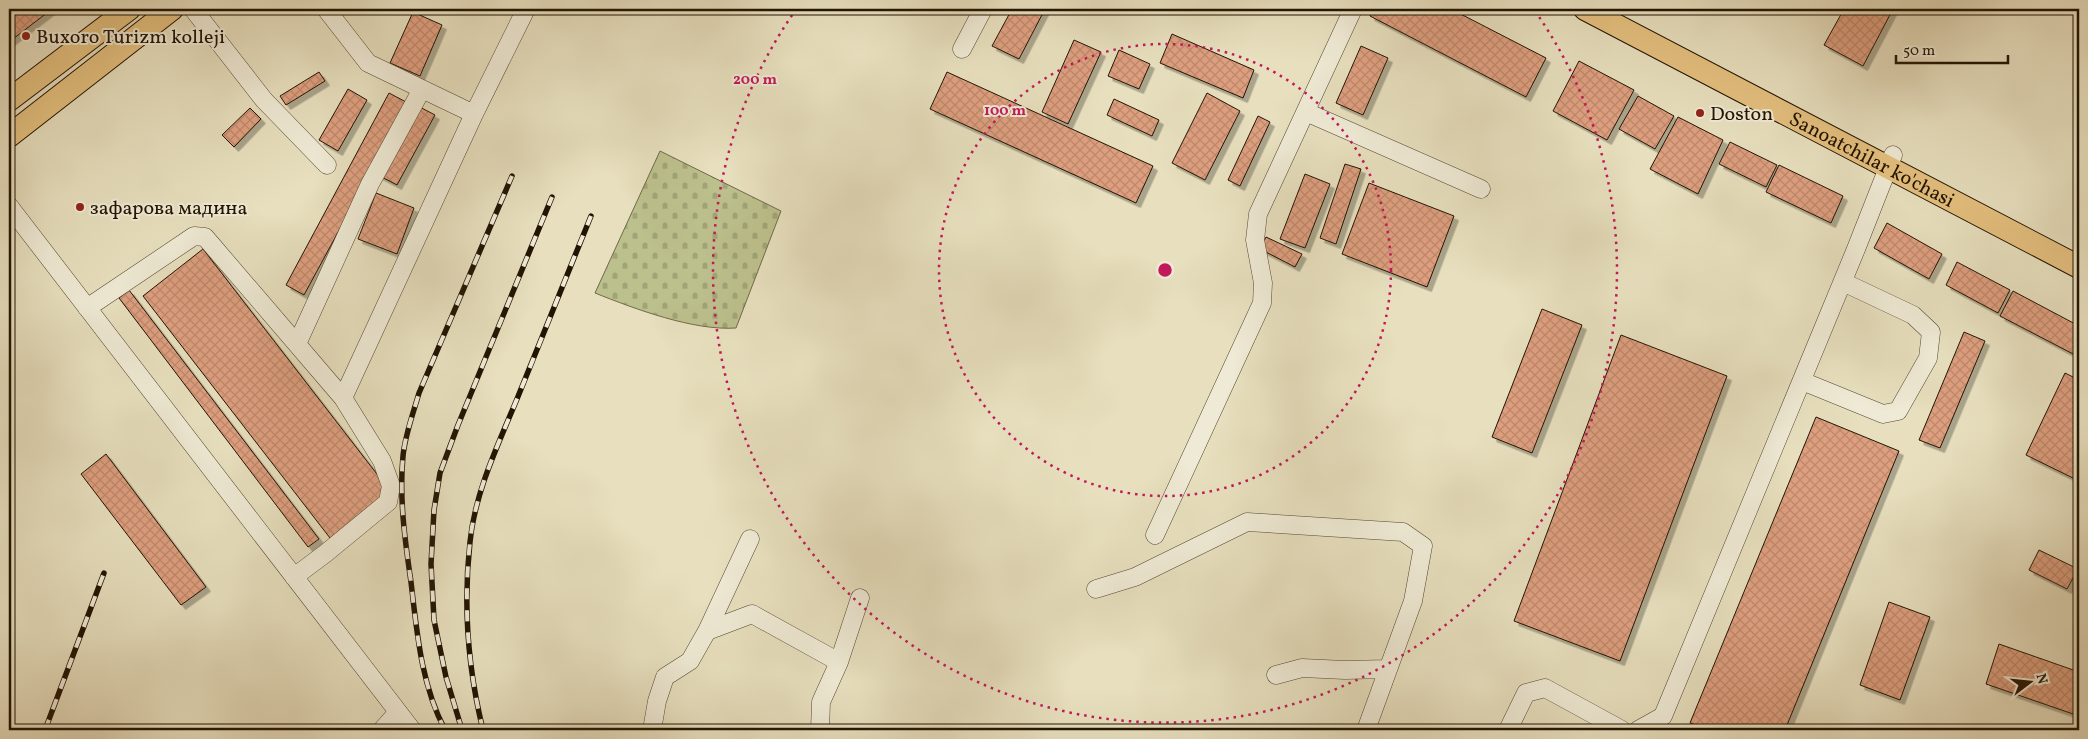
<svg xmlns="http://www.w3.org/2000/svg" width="2088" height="739" font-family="Vollkorn,serif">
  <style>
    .cemetery { fill: url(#cemetery-stones); stroke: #6f6a47 }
    .building { fill: url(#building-cross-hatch); stroke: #221402; filter: url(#shadow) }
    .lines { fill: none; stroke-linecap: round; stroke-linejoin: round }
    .minor-casing { stroke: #534731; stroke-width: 19 }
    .major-casing { stroke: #221402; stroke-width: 24 }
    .minor { stroke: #efead5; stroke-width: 18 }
    .major { stroke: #e4c07f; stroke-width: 22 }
    .rail-casing { stroke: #221402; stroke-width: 5.5 }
    .rail { stroke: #efead5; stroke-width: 4; stroke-dasharray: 11; stroke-linecap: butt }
    .ring { fill: none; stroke: #c2185b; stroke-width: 2.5; stroke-dasharray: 2.5 5 }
    .poi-dot { fill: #8f2418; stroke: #efead5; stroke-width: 2 }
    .labels { text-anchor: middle; stroke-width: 4; stroke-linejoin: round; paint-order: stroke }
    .poi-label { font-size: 20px; fill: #221402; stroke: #efead5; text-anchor: start }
    .street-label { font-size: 20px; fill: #221402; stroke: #efead5 }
    .centre { fill: #c2185b; stroke: #efead5; stroke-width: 2.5 }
    .ring-label { font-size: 15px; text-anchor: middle; font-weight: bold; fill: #c2185b; stroke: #efead5; stroke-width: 4; stroke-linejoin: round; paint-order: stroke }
  </style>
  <defs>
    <pattern id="cemetery-stones" width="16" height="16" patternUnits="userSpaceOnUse" patternTransform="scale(1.25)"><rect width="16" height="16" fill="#bcc08c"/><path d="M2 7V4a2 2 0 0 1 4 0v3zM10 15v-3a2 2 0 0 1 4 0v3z" fill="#a1a477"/></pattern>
    <pattern id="building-cross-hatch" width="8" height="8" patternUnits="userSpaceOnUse" patternTransform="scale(1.25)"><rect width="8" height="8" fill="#de9f7f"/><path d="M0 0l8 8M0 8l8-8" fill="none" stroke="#be886c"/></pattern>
    <filter id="shadow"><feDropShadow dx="4.5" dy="4.5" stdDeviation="0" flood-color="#0004"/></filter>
  </defs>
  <rect width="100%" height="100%" fill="#e7dfbe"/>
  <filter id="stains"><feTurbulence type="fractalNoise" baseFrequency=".004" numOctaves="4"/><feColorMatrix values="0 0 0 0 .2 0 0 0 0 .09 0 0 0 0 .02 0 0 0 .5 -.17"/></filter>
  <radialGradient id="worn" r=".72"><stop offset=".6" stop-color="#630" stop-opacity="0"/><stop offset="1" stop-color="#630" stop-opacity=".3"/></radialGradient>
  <path class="cemetery" d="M660 151 781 211 736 328C694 331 635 309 595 293Z"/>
  <path class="building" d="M9 9H52L9 42Z
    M1012 9H1045L1019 59 992 46Z
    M1374 9H1451L1546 58 1526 97 1370 16Z
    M1844 9H1893L1863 66 1824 45Z
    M413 12 442 25 420 76 390 63Z
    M1172 34 1254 70 1243 98 1160 63Z
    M1074 40 1101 52 1068 124 1042 112Z
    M1361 46 1388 58 1363 115 1336 103Z
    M1119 50 1150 64 1139 89 1108 76Z
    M1579 61 1634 90 1607 140 1553 111Z
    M319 72 325 81 286 105 280 96Z
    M947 72 1153 166 1136 203 930 109Z
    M348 89 367 100 338 151 319 140Z
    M389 93 408 103 304 295 286 285Z
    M1207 93 1240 111 1205 180 1172 163Z
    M1638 96 1674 116 1655 149 1619 129Z
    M1114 99 1159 120 1152 136 1107 115Z
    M416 105 435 115 397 185 378 175Z
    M250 108 261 119 234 147 222 135Z
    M1258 116 1270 122 1240 186 1228 180Z
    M1678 117 1723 140 1698 194 1650 169Z
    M1730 142 1777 165 1766 187 1719 164Z
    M1345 164 1361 169 1336 244 1320 238Z
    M1779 165 1843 196 1831 223 1766 192Z
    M1305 174 1330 184 1305 248 1280 239Z
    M1369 183 1454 216 1427 287 1342 254Z
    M376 193 414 208 397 254 358 239Z
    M1887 223 1942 254 1929 279 1874 248Z
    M1266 237 1302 254 1295 267 1260 249Z
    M203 249 390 491 330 538 143 296Z
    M1957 262 2010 290 1998 313 1946 285Z
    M129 290 319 539 308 547 119 298Z
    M2013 291 2079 326V351L2077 356 2000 316Z
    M1542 309 1582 325 1532 453 1492 437Z
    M1964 332 1985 341 1940 448 1919 440Z
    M1621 335 1727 376 1620 661 1514 621Z
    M2065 373 2079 380V469L2075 479 2026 455Z
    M1816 417 1899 451 1785 730H1708L1690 723Z
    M106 454 206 587 181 605 81 474Z
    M2039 550 2078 569 2067 589 2029 570Z
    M1889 602 1930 617 1900 700 1860 685Z
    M1999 644 2079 672V716L1986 684Z"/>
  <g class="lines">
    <g class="minor-casing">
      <path id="minor" d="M193 9 264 100 327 165
        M962 49 983 9
        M1306 112 1481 189
        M474 114 526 9
        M9 206 412 730
        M87 308 194 236 205 237 343 398
        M297 344 370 184 422 89
        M1802 381 1883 414 1898 411 1928 358 1931 332 1913 315 1843 282
        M1155 535 1262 303 1263 283 1255 240 1258 214 1353 9
        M294 577 326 553 388 502 391 486 382 461 343 398 474 114 368 63 326 9
        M1096 589 1135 577 1247 522 1403 532 1423 546 1413 601 1366 730
        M707 631 750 539
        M1276 675 1302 668 1345 670 1388 669
        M382 730 398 712
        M652 730 657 701 665 677 690 661 707 631 752 614 839 662
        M820 730 821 702 839 662 860 598
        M1508 730 1526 693 1545 688 1622 730
        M1638 730 1663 716 1856 249 1893 155"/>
    </g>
    <g class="major-casing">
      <g id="major">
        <path id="s1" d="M1585 9 2079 267"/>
        <path d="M9 100 129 9"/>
        <path d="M9 136 172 9"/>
      </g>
    </g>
    <use href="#minor" class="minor"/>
    <use href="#major" class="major"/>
    <g class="rail-casing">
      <path id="rail" d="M45 730 104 573
        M445 730C421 684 417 633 411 582 405 541 399 498 403 456 405 435 413 414 419 393L512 176
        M462 730 446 677 434 620 431 564 434 510 440 473 458 425 552 197
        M483 730C468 669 463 605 470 542 475 492 498 445 517 399 542 338 566 277 591 216"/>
    </g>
    <use href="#rail" class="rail"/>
  </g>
  <g class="ring">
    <circle cx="1165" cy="270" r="226"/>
    <path d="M1535 11A452 452 0 1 1 795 11"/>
  </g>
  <g class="poi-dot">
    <circle cx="26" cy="36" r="5"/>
    <circle cx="1700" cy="113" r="5"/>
    <circle cx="80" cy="207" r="5"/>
  </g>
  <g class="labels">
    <g class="poi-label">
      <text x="36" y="43">Buxoro Turizm kolleji</text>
      <text x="1710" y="120">Doston</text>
      <text x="90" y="214">зафарова мадина</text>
    </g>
    <g class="street-label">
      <text dy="7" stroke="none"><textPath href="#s1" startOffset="324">Sanoatchilar ko'chasi</textPath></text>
    </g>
  </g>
  <circle cx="1165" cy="270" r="8" class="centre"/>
  <g class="ring-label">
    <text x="755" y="84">200 m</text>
    <text x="1005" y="115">100 m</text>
  </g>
  <rect width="2088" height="739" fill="none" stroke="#e7dfbe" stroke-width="30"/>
  <rect x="10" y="10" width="2068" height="719" fill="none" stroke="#221402" stroke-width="2.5"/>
  <rect x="15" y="15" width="2058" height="709" fill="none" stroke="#221402"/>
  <g transform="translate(2030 682) rotate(74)" stroke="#efead5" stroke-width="4" paint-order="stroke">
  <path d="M0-4L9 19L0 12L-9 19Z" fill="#221402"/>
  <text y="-8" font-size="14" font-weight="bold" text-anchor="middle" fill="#221402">N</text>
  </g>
  <path d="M1896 55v8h112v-8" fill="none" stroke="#221402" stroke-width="2.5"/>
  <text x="1903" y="55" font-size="15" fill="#221402" stroke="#efead5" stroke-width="4" paint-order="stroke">50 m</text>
  <rect width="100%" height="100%" filter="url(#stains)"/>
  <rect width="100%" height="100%" fill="url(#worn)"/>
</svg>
